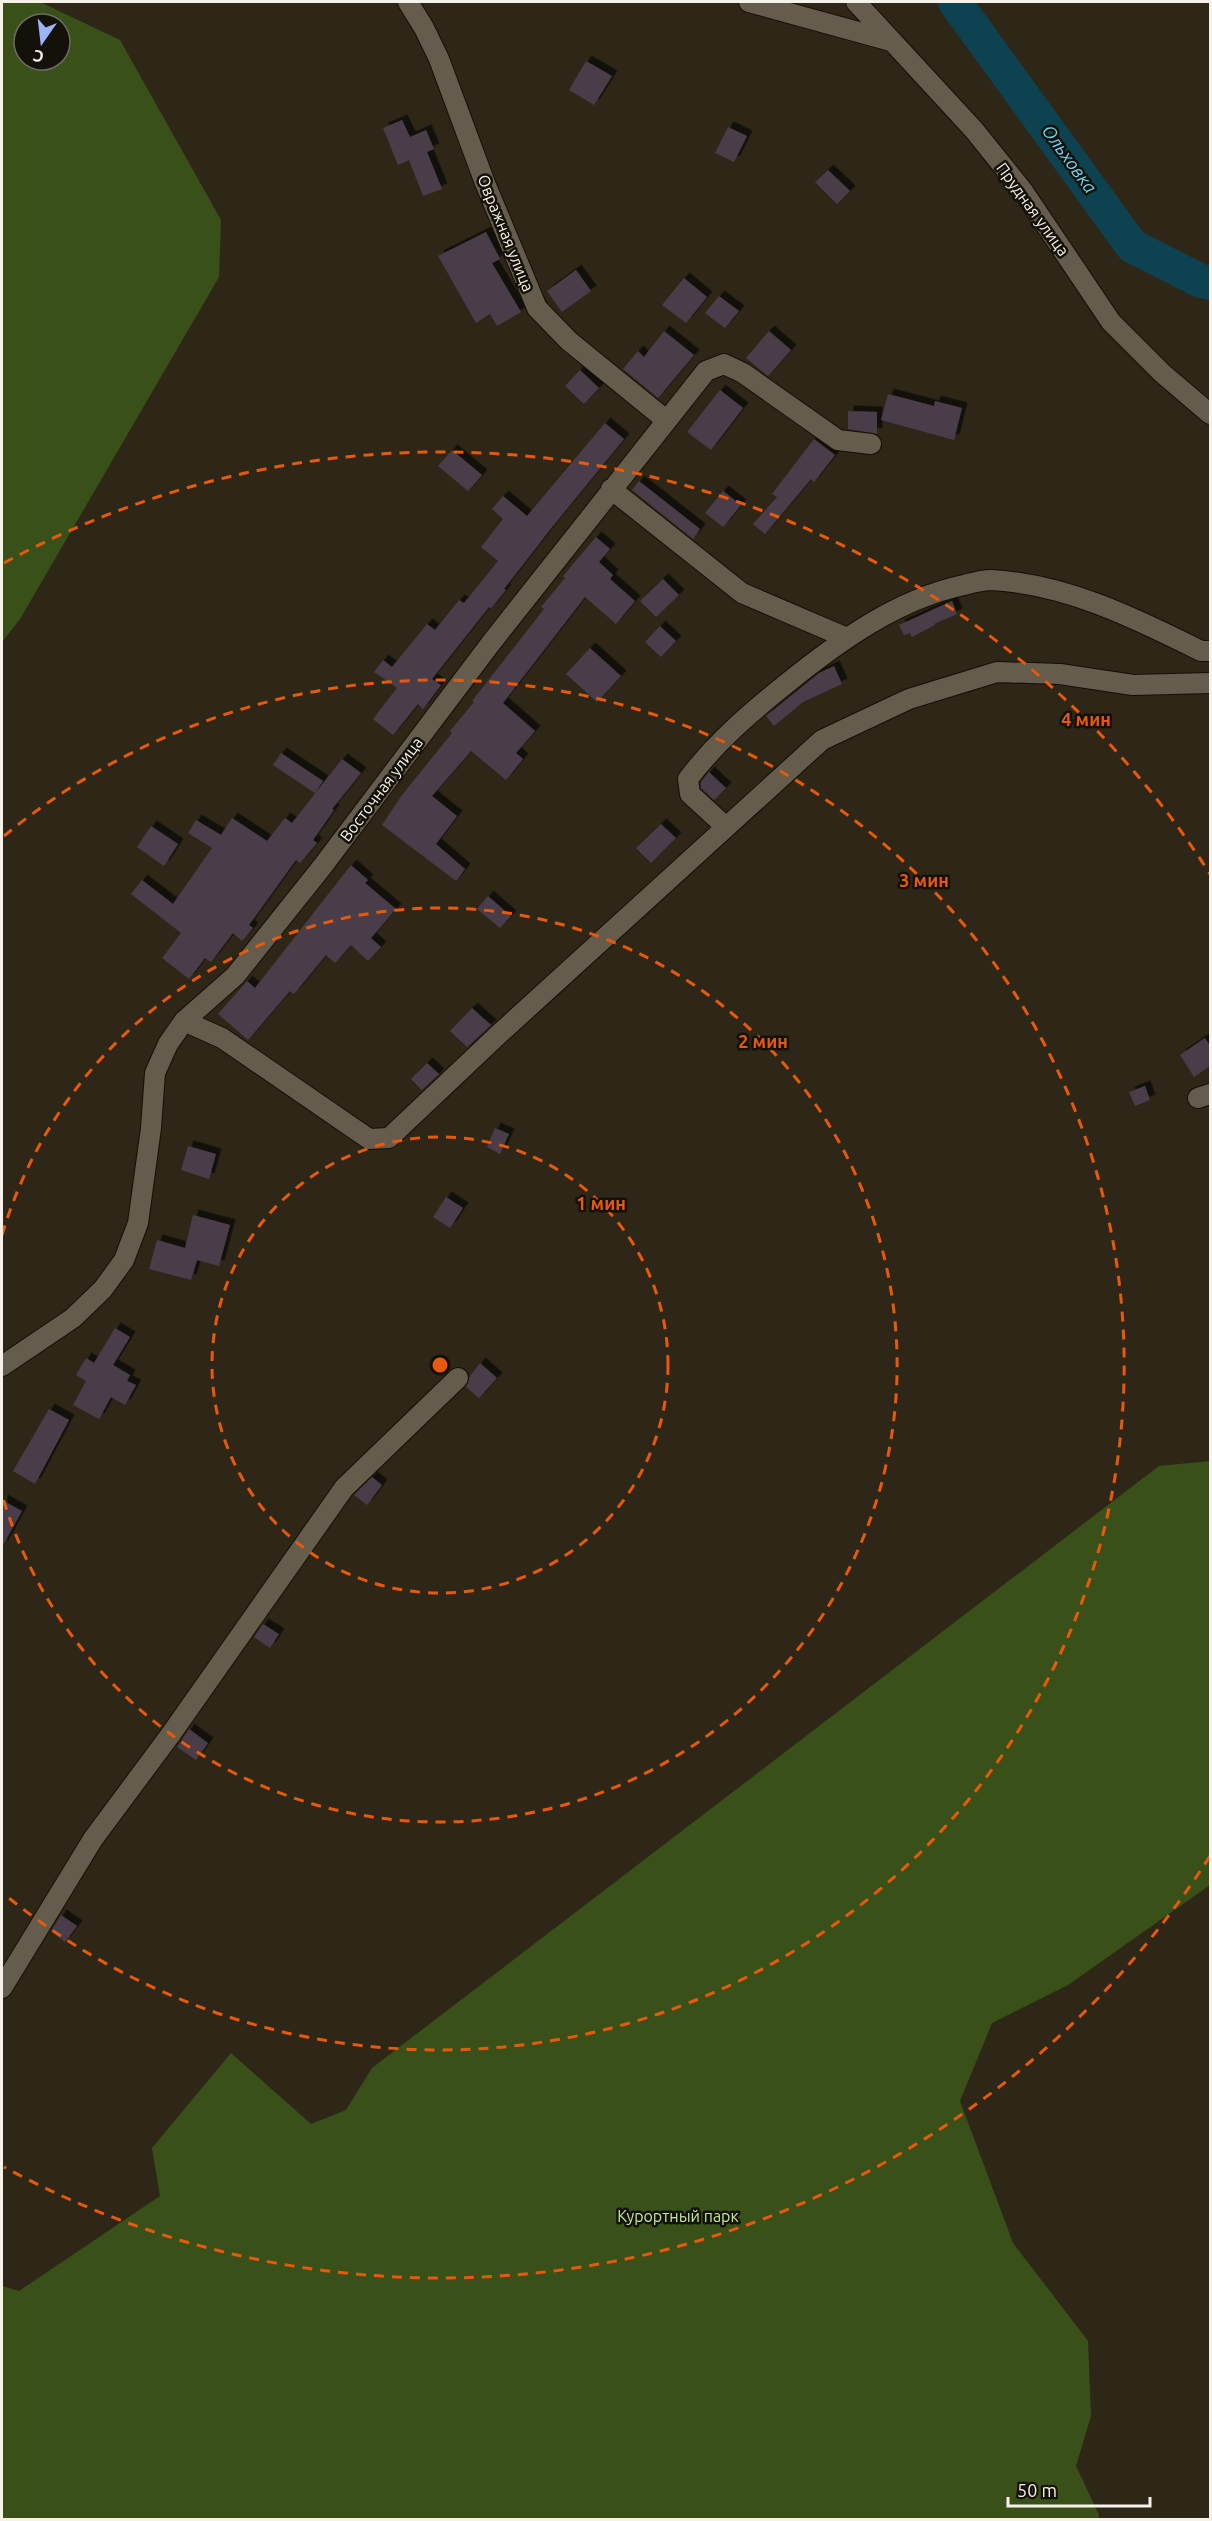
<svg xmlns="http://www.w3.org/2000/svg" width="1212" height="2521" font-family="Ubuntu,sans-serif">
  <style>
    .green { fill: #395118; fill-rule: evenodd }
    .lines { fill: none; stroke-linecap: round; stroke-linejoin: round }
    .river { stroke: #0d4351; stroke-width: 34 }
    .building { fill: #4a3c48; filter: url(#shadow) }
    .minor-casing { stroke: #161003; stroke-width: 22 }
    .minor { stroke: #645c4c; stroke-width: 20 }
    .ring { fill: none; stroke: #e8590c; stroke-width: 3; stroke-dasharray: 10 8 }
    .labels { text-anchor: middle; stroke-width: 5; stroke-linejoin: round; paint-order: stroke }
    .street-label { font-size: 16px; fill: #f7f2e9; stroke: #14110a }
    .park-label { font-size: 16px; fill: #c1eb8f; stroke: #14110a }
    .water-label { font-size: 18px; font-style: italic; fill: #74d7f5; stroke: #14110a }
    .centre { fill: #e8590c; stroke: #14110a; stroke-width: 3 }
    .ring-label { font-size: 18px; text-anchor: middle; font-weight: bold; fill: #e8590c; stroke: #14110a; stroke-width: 5; stroke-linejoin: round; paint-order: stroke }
  </style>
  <defs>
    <filter id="shadow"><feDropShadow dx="5.5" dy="-5.5" stdDeviation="0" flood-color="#0009"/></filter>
  </defs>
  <rect width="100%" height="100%" fill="#2e2718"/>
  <path class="green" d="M2 2H40L120 40 221 220 219 277 20 619 2 642ZM24 24H60V60H24Z
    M1210 1461V1885L1068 1985 992 2023 960 2101 1013 2243 1088 2341 1091 2416 1076 2466 1099 2515 1098 2519H2V2286L19 2291 160 2196 152 2148 231 2053 311 2124 346 2110 372 2068 1159 1466Z"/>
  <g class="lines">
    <path class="river" d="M955 2 1132 246 1201 281 1210 283"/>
  </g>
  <path class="building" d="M586 61 612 76 594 105 569 90Z
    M402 120 410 137 426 130 434 149 427 152 442 189 423 196 409 160 398 165 383 128Z
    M728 127 747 136 734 162 715 153Z
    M828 170 850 191 837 204 815 182Z
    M486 232 500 259 492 263 521 312 497 326 490 314 476 323 438 256Z
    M576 270 591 291 562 312 547 291Z
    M684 278 707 297 686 323 662 305Z
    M719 296 739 311 725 328 705 313Z
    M664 331 694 355 658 398 623 369 638 351 644 357Z
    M769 331 791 350 768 376 746 358Z
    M580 370 599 388 584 404 565 386Z
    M720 390 743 408 711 450 687 432Z
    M888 394 934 406 935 401 962 408 954 440 881 420Z
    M848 411 877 412V434L848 429Z
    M605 423 624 439 553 526 504 589 506 590 491 608 489 607 432 679 441 685 423 709 418 704 393 735 373 719 397 688 374 672 383 660 392 667 427 624 435 630 459 600 464 603 498 561 481 547 503 519 492 509 503 496 527 516Z
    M814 439 835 455 814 482 811 479 765 534 753 524 777 497 772 494Z
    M452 450 482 475 468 491 438 466Z
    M639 481 700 529 693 539 632 490Z
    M723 491 741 505 723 527 705 513Z
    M596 537 610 549 599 562 613 575 610 579 635 601 616 624 585 597 503 703 535 731 516 753 523 759 506 780 471 751 432 796 457 816 436 844 465 869 456 881 382 825 402 795 452 733 450 731 474 702 472 701 544 609 541 607 565 578 563 576Z
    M663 579 679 595 656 617 640 601Z
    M952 601 957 614 934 624 935 625 912 637 910 633 904 635 899 625Z
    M660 626 676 641 661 657 645 642Z
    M590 648 621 676 597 702 566 674Z
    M834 666 842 684 803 702 774 726 766 716 819 673Z
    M281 753 323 781 315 793 273 765Z
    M342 759 361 773 332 809 334 810 313 840 317 843 300 863 296 860 249 925 253 928 242 941 233 933 211 962 205 958 189 979 162 958 181 933 131 894 142 880 173 904 212 848 188 833 196 820 221 835 232 818 267 841 285 818 292 823Z
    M709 772 726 788 714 800 701 788V782Z
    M661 824 676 838 651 863 636 848Z
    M151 826 178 844 164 866 137 847Z
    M351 865 368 880 365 883 396 909 371 938 381 947 368 961 351 945 335 963 326 955 294 994 290 991 248 1040 218 1014 247 981 255 988Z
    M488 896 511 916 500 928 477 909Z
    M472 1008 491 1025 467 1047 450 1031Z
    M1205 1038 1210 1046V1066L1194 1077 1180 1055Z
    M427 1063 439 1074 422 1090 411 1079Z
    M1145 1086 1150 1100 1135 1106 1129 1092Z
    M495 1128 509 1134 500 1154 487 1147Z
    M188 1146 216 1154 209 1179 181 1170Z
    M446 1197 463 1208 450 1228 433 1217Z
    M193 1215 230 1225 219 1266 197 1260 191 1280 149 1269 157 1240 185 1248Z
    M115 1328 130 1337 113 1365 130 1375 127 1381 136 1385 125 1405 111 1397 99 1419 73 1405 86 1381 76 1375 86 1358 94 1363Z
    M480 1363 497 1378 479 1398 466 1387 470 1376Z
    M49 1409 69 1420 35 1484 13 1471Z
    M372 1477 382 1485 367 1505 354 1495Z
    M2 1500 22 1511 2 1547Z
    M263 1624 279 1634 270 1648 254 1637Z
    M189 1729 208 1743 196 1760 177 1747Z
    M61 1915 77 1926 65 1942 51 1931Z"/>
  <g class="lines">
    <g class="minor-casing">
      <path id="minor" d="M408 2 424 28 439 59 485 183 537 308 569 341 666 420
        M749 2 891 41
        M856 2 974 130 1023 191 1111 322 1162 373 1210 414
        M611 489 742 593 847 638
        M726 827 690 794 688 779C716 742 750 713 786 684 838 642 897 599 964 585 972 583 982 580 991 580 1066 584 1135 618 1201 651H1210
        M184 1021 222 1038 369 1139 389 1138 498 1035 822 740 909 699 997 672 1060 674 1133 685 1210 683
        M1198 1098 1210 1094
        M2 1366 73 1318 103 1289 124 1260 138 1223 151 1128 155 1073 168 1044 184 1021 235 976 322 867 491 643 706 371 724 364 743 373 838 440 871 444
        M2 1988 93 1839 171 1734 344 1488 458 1378"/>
    </g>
    <use href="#minor" class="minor"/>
  </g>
  <g class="ring">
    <circle cx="440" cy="1365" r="228"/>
    <path d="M2 1235A457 457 0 1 1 2 1495"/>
    <path d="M4 836A685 685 0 1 1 4 1894"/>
    <path d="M1210 1856A913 913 0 0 1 4 2167M4 563A913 913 0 0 1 1210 874"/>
  </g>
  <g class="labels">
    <g class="street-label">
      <text transform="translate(1033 209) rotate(54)" y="6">Прудная улица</text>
      <text transform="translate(506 233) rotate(68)" y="6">Овражная улица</text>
      <text transform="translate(381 789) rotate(-53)" y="6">Восточная улица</text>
    </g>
    <g class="park-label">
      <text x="678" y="2222">Курортный парк</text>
    </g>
    <g class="water-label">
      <text transform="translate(1069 159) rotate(54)" y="6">Ольховка</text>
    </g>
  </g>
  <circle cx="440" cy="1365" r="9" class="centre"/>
  <g class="ring-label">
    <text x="1086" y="726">4 мин</text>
    <text x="924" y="887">3 мин</text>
    <text x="763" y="1048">2 мин</text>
    <text x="601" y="1210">1 мин</text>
  </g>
  <rect width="1212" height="2521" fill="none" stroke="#f7f2e9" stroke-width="6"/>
  <g transform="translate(42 42) rotate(194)"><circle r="28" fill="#14110a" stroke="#6f6b63" stroke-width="1.5"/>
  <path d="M0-4.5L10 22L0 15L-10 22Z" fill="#9db4fd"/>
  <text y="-9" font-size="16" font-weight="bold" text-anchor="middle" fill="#f7f2e9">С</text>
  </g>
  <path d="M1008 2497v9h142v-9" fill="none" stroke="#f7f2e9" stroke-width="3"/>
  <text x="1017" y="2497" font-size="18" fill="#f7f2e9" stroke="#14110a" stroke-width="4.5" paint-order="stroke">50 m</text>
</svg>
